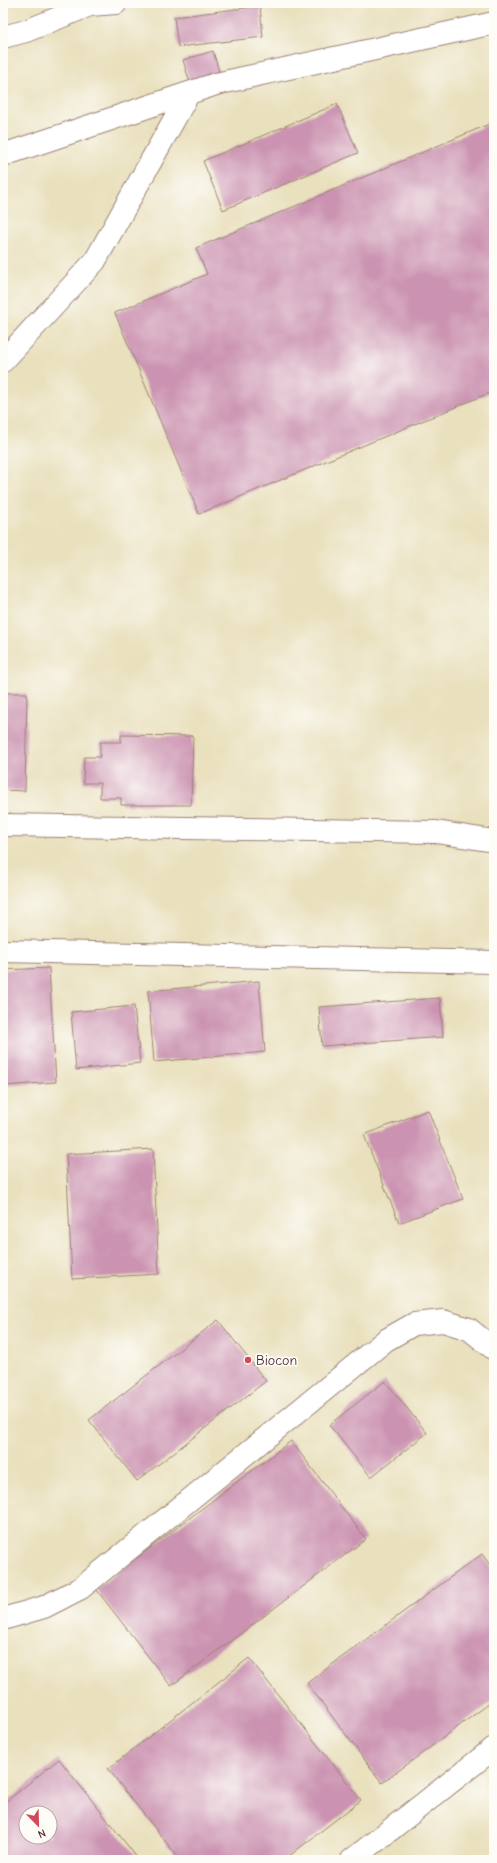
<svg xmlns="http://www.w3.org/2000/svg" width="497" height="1863" font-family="'Comic Neue',sans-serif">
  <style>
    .building { fill: #cb93b1; fill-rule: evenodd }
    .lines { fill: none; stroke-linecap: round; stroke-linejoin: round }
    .minor-casing { stroke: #9a8074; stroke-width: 24 }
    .minor { stroke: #fff; stroke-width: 22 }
    .poi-dot { fill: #d1495b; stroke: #fdfcf7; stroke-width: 1.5 }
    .labels { text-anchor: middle; stroke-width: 3.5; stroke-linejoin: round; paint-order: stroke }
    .poi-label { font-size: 14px; fill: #4a1f2b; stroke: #fdfcf7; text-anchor: start }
  </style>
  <rect width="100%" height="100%" fill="#fdfcf7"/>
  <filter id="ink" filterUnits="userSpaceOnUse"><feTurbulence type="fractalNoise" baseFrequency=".025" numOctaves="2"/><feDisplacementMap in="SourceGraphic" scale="8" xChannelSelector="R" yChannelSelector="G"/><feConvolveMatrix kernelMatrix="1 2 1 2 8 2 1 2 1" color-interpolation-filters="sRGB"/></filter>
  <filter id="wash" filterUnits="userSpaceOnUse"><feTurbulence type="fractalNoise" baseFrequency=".012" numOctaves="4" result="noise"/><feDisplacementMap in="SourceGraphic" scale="16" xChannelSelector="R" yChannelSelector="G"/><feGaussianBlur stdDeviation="0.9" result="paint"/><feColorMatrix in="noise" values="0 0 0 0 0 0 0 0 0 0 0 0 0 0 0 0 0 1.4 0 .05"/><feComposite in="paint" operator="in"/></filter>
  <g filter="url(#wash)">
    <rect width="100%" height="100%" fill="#e9e0bd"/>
    <g id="blocks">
      <path class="building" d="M260 6 263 37 178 47 174 17Z
        M213 51 220 75 190 83 183 60Z
        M337 104 358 153 223 210 203 161Z
        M494 122V391L199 514 115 313 207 274 196 248Z
        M3 693H27L25 791 3 790Z
        M121 735 193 736 191 805H121V798H100V783H83L84 757H100V742H121Z
        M49 968 56 1082 3 1086V970Z
        M259 981 265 1052 154 1062 148 991Z
        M440 998 443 1037 322 1046 319 1007Z
        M134 1006 140 1063 76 1070 71 1012Z
        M428 1110 463 1199 399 1223 364 1135Z
        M153 1149 159 1274 72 1279 66 1154Z
        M218 1320 266 1381 137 1481 89 1420Z
        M385 1381 427 1433 371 1477 329 1425Z
        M291 1441 366 1539 171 1686 96 1589Z
        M482 1554 494 1571V1700L382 1783 307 1683Z
        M249 1658 361 1800 284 1860H180L108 1769Z
        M59 1759 139 1860H3V1804ZM26 1813H50V1837H26Z"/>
    </g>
  </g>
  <g filter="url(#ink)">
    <use href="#blocks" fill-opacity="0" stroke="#9a8074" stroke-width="1"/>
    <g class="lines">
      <g class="minor-casing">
        <path id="minor" d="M3 37 26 31 90 5 116 3
          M3 155 216 84 494 23
          M3 361 95 261 189 93
          M3 825 436 832 494 841
          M3 951 494 962
          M3 1619 44 1607 81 1588 386 1340 414 1324 443 1321 469 1329 494 1349
          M352 1860 494 1748"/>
      </g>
      <use href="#minor" class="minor"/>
    </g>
  </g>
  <circle class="poi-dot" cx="248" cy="1360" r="4"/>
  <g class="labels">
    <g class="poi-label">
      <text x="256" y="1365">Biocon</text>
    </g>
  </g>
  <rect width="497" height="1863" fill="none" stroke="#fdfcf7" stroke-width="16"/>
  <g transform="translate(38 1825) rotate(157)"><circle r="19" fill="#fdfcf7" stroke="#b5a4a5"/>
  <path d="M0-3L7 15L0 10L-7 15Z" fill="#d1495b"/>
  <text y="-6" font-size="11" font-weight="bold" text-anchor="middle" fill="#4a1f2b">N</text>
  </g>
</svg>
